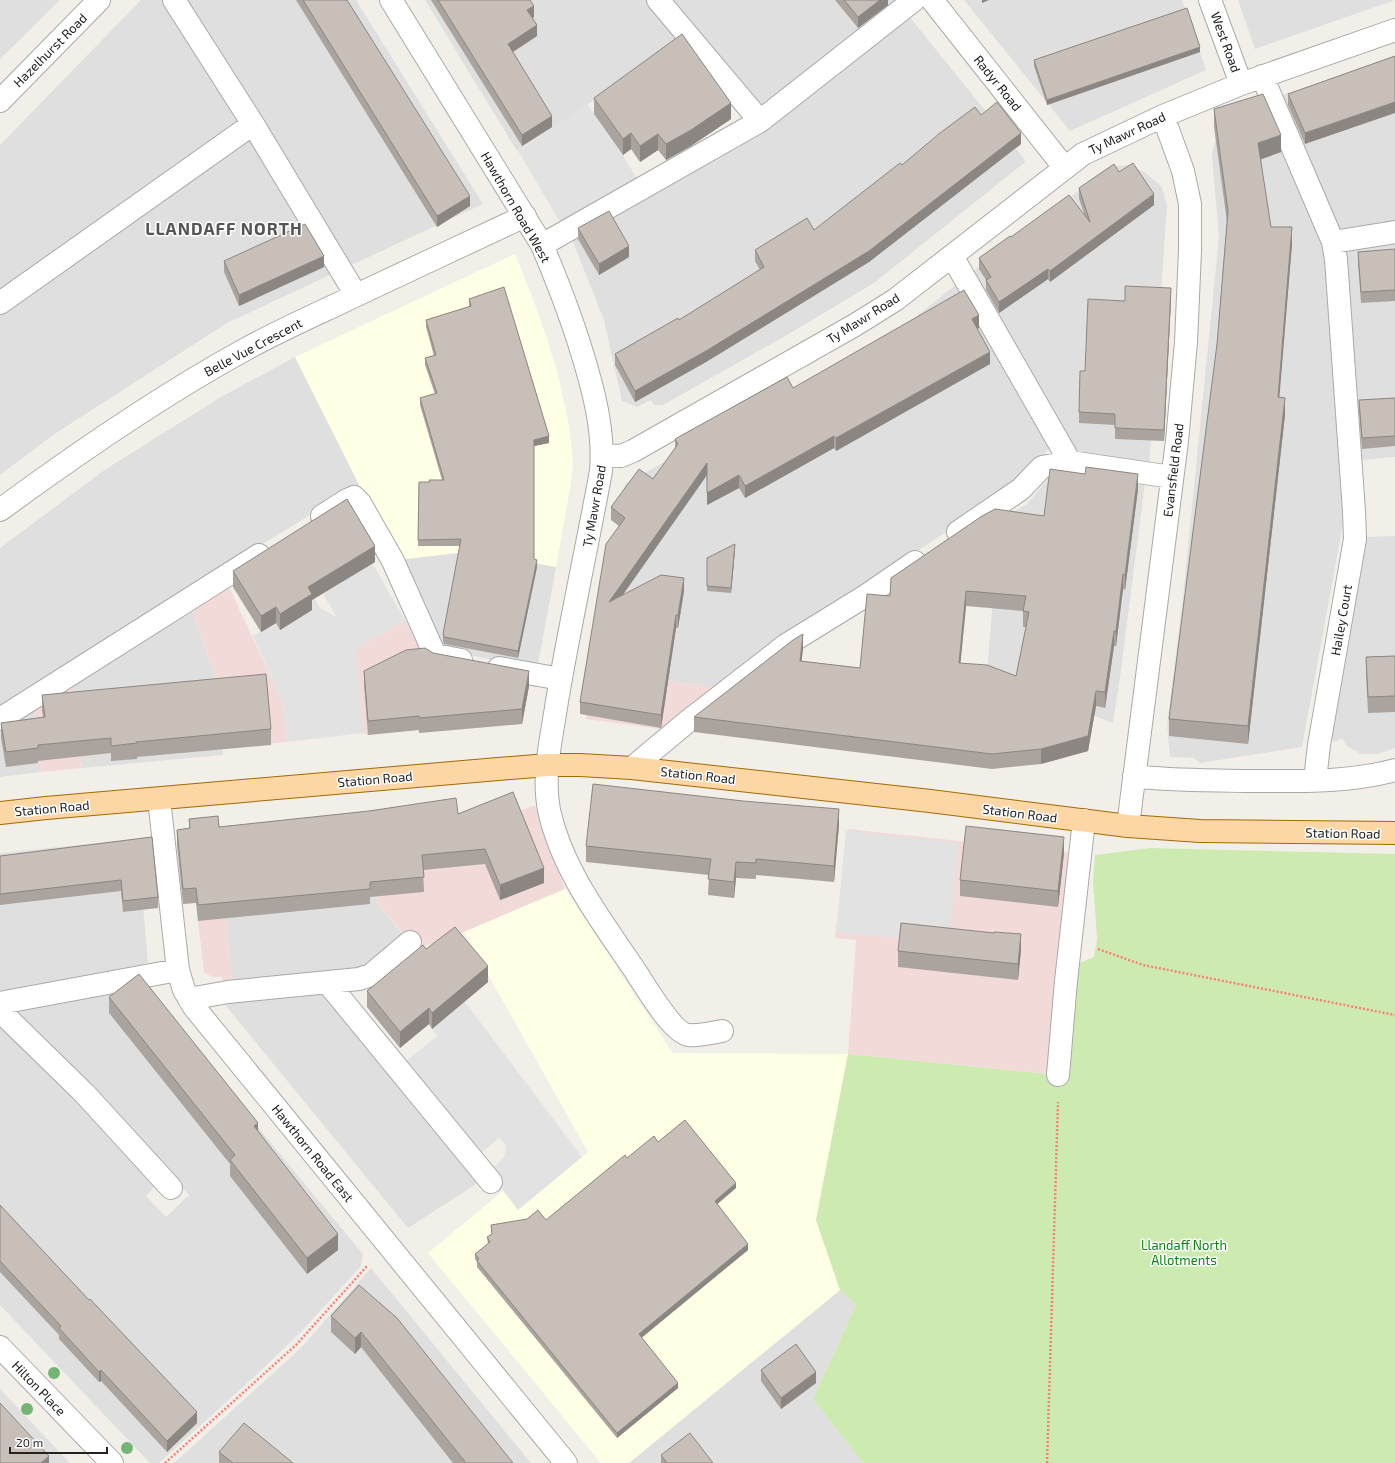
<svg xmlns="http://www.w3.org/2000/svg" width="1395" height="1463" font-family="'Exo 2',sans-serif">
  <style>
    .residential { fill: #e0dfdf }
    .commercial { fill: #f2dad9 }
    .education { fill: #ffffe5 }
    .grass { fill: #cdebb0 }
    .parking { fill: #e2e2e2 }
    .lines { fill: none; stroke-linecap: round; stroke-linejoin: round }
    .minor-casing { stroke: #a9a9a9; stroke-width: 24 }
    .major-casing { stroke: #a06b00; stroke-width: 24 }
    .path { stroke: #fa8072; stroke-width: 2.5; stroke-dasharray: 2 2; stroke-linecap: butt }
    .minor { stroke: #fff; stroke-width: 22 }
    .major { stroke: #fcd6a4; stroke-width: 22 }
    .tree { fill: #74b475 }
    .wall { fill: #aba49e; fill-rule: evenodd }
    .shaded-wall { fill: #8b8681 }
    .building { fill: #c7bfb8; stroke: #8b8681; fill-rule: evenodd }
    .labels { text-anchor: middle; stroke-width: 3; stroke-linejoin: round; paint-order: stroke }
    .street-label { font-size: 13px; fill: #222; stroke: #fff }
    .park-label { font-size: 13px; fill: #0c8416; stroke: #fff }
    .district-label { font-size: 17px; font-weight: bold; letter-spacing: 1px; fill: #555; stroke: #fff }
  </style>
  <rect width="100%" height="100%" fill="#f2efe9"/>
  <path class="residential" d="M0 0H60L0 59Z
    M141 0H166L240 120 0 293V145Z
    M181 0H356L483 204 347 267Z
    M425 0H647L681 41 611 87 593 101 517 151Z
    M669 0H897L762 110Z
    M964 0H1182L1206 70 1070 131Z
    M1238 0H1395L1255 49Z
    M908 15 1025 160 1024 163 874 283 787 335 663 405H654L651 400 637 407 622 401 604 320 571 237Z
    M1395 57V227L1337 235 1280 96Z
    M1266 100 1327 260 1343 524 1302 747 1200 763 1194 758 1170 757 1167 724 1183 597 1219 237 1212 155 1220 118Z
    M246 138 255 140 334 273 227 323 53 435 0 475V312Z
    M1128 165 1146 173 1162 187 1167 205 1149 467 1076 455 971 273 1105 170 1117 166Z
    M1395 239V457L1361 460 1342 246Z
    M958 283 1051 446 1021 483 887 571 714 687 593 672 625 484 898 331Z
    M295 357 359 485 256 548 0 710V548L106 469 221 397Z
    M1055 471 1145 483 1121 670 1113 723 987 674 991 622 1002 519 1027 504Z
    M1395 536V748L1378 754H1361L1347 746 1342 739 1334 742 1331 736V727L1367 537Z
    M474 551 556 567 537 669 436 648 397 560Z
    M192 612 216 679 223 755 82 768 72 682Z
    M33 705 41 772 0 777V726Z
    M367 816 377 903 404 936 363 970 232 982 218 831Z
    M137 839 148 962 114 975 0 991V853Z
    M149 983 157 1006 363 1254 361 1266 302 1331 257 1374 159 1463H150L0 1305V1023L156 1185 146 1196 166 1217 189 1195 60 1054 14 1016 29 1002Z
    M323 989 481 1181 408 1228 226 1006 234 997Z
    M371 1268 531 1463H174L300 1349Z
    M840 1290 856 1305 813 1399 863 1463H629Z
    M0 1389 70 1463H0Z"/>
  <path class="commercial" d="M229 587 283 703 286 742 222 749 216 679 192 612Z
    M405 620 425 660 530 681 522 724 419 733 418 730 368 735 364 733 355 650Z
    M593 672 714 687 661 729 586 719Z
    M72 682 82 768 41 772 33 705Z
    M535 805 565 889 464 932 416 949 377 903 369 826 475 830Z
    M848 829 1072 853 1051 1074 848 1054 856 940 835 938Z
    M218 831 232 982 223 983 222 977H212L204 972 188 833Z"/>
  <path class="education" d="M515 254 533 299 547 339 558 375 569 426 573 460 571 483 556 567 474 551 397 560 295 357Z
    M565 889 673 1053 848 1054 816 1220 840 1290 629 1463H601L428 1253 503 1191 518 1210 588 1152 464 932Z"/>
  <path class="grass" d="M1150 848 1395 854V1463H863L813 1399 856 1305 840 1290 816 1220 848 1054 1068 1076 1073 1000 1080 963 1094 957 1097 939 1093 882 1095 855Z"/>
  <path class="parking" d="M587 104 623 155 639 182 562 225 518 151Z
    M372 563 405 620 355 650 364 733 286 742 283 703 253 636 315 599 320 608 335 616H336L323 594Z
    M846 831 959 843 948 943 836 932Z
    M465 1002 582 1157 518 1210 489 1171 504 1158 506 1145 499 1138 481 1153 405 1062 437 1036 432 1029Z"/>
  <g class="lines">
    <g class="minor-casing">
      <path id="minor" d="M174 0 253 124 356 295
        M391 0 542 245C559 285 574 324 586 366 596 400 604 435 601 471 587 547 570 624 557 701 552 736 542 774 549 810 562 870 601 920 634 969 644 984 673 1034 689 1035 700 1036 711 1033 722 1031
        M658 0 760 121
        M932 0 1064 167
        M1210 0 1241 84
        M1262 76 1333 242 1336 259 1354 511 1355 539 1319 745 1315 780
        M0 101 99 0
        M1333 242 1395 232
        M542 245 760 121 914 0
        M952 256 1070 462
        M0 303 253 124
        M603 455 621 456 633 451 855 325 895 300 1083 154 1163 116 1241 84 1395 30
        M0 510C79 452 160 396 246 349 284 328 324 311 363 292 417 267 471 241 525 216
        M322 516 347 500 354 497 360 503 393 561 435 655 461 660
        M958 532 1021 489 1042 467 1070 462 1172 477
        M499 668 561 679
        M0 719 259 555
        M632 768 687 722 786 645 867 595 915 562
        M1134 776C1171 781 1209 780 1247 781 1296 781 1347 783 1395 770
        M159 799 178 970 184 990 194 1007 566 1463
        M1128 826 1177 441 1186 342 1190 251V204L1183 171 1163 116
        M327 982 491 1182
        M189 999 228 992 359 979 371 975 410 942
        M0 1003 178 970
        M0 1011 85 1094 171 1188
        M1058 1075 1066 981 1084 820
        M0 1347 112 1463"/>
    </g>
    <g class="major-casing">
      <path id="major" d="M0 813 46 808 498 769 548 765H580L632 768 930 801 1128 826 1200 831 1395 833"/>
    </g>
    <path class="path" d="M1098 949 1143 965 1395 1015
      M165 1463 296 1345 368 1265
      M1047 1463 1058 1102"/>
    <use href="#minor" class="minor"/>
    <use href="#major" class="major"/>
  </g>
  <g class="tree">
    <circle cx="54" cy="1373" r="6"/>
    <circle cx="27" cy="1409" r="6"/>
    <circle cx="127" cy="1448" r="6"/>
  </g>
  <path class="wall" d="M296 0H347L470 206 437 227Z
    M431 0H530L534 17 532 18 537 36 513 52 552 127 522 146Z
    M835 0H888V5L858 28Z
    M1200 52 1047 105 1034 66V60Z
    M1395 56 1305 144 1288 105V94Z
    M594 98 731 119 691 146 666 160 658 150 640 162 631 149 623 155 594 114Z
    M1214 109 1281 152 1260 160 1271 227 1292 244 1279 397 1285 415 1248 744 1169 736V719L1217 344 1227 222 1214 127Z
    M981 115 1021 144 869 262 706 362 635 402 615 365V354L679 320 760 270 755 261V250L814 230 902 165Z
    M1119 172 1154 205 1050 282 1048 279 999 313 986 290V280L979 269V258L1011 237 1084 213 1079 199V188Z
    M578 228 629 257 599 275 578 239Z
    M1395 249V301L1361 303 1358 263V252Z
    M224 261 324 267 239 306 224 272Z
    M469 299 549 443 534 446V559L537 567 518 658 444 644 443 641V634L460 546H418L419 482H429L442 480 420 405V398L435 394 425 365V358L434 356 426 327V320L469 307Z
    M1171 299 1164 441 1115 439V425L1079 423V412L1085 371 1125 301Z
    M977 328 990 364 836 451 834 448 745 498 739 488 707 505V475L623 595 684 591 678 628H676L661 728 580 714V702L619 526 611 520V507L653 479 675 448V439L793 388 979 328Z
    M1395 398V446L1362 449 1359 411V400Z
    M1138 489 1125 590 1123 589 1116 646H1114L1105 708 1096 706 1088 751 1041 764 992 769 694 732V717L803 649 801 661 860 668 890 596 1044 516ZM966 606 1023 611V627H1026L1016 676 960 664Z
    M735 550 731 593 707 591V558Z
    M375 562 312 600V610L280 630 276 623 261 632 233 587V571Z
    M433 653 529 686 522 724 419 733V730L368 735 364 685V671Z
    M1395 656V712L1368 713 1366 673V657Z
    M42 695 271 729V745L137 757V759L111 761V753L38 761V763L6 767 1 738V723L43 717 42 710Z
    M458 814 544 883 500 900 485 864 423 870 424 892 370 897V904L198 921 196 903 183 904 177 845V830L189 828V819L219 827Z
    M839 825 834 882 756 875V879L736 878 734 898 708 895 709 875 586 862V846Z
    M152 837 158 897V908L123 912 121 891 0 905V856Z
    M1064 853 1058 907 960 896V880Z
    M426 949 488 982 432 1029 429 1024 400 1048 367 1007V991Z
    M1021 950 1018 980 898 967V951Z
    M109 997 258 1131 338 1250 307 1274 230 1176V1164L109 1013Z
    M658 1142 736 1188 717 1204 748 1250 641 1337 678 1388 617 1438 477 1267V1262L475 1259V1254L488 1244 487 1237 492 1234 491 1225 546 1220 627 1158Z
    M0 1205 197 1423 167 1452 101 1381 99 1382 59 1339V1335L0 1272Z
    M359 1285 513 1463H453L361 1347 355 1354 331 1332V1316Z
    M761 1370 816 1383 781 1409 761 1381Z
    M219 1452 293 1463H219Z
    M661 1455 713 1463H661Z"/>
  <path class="shaded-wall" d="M880 0H888V5L858 28V17Z
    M982 0H989L982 3Z
    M534 6V17L527 21V10Z
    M537 25V36L508 55V44Z
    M1200 47V52L1047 105V100Z
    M1395 102V113L1305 144V133Z
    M731 103V119L691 146 666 160V144Z
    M552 116V127L522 146V135Z
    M631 133V149L623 155V139Z
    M1021 133V144L869 262 706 362 635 402V391Z
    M658 134V150L640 162V146Z
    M1281 135V152L1258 160V143Z
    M1154 194V205L1050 282V271Z
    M470 196V206L437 227V216Z
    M1292 227V244L1278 414V397Z
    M629 246V257L599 275V264Z
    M324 256V267L239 306V295Z
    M1048 269V279L999 313V302Z
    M1171 288V299L1164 441V430Z
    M979 315V328L972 332V319Z
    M990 352V364L836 451V438Z
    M1285 398V415L1248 744V726Z
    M549 436V443L534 446V440Z
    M834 436V448L745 498V486Z
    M707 463V475L609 614V602Z
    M1138 474V489L1125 590V575Z
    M739 475V488L707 505V493Z
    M735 544V550L731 593V588Z
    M375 546V562L312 600V610L280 630V614L308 587Z
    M537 560V567L518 658V651Z
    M1123 574V589L1116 646V631Z
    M684 578V591L678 628V615Z
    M966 591V606L959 679V663Z
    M276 607V623L261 632V616Z
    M676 615V628L661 728V715Z
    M1114 631V646L1105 708V692Z
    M803 634V649L800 676V661Z
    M529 671V686L522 724V709Z
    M1096 691V706L1088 751 1041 764V749Z
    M839 809V825L834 882V866Z
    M1064 837V853L1058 907V891Z
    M736 862V878L734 898V882Z
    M544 868V883L500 900V885Z
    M1021 934V950L1018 980V964Z
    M488 966V982L432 1029V1013Z
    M429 1008V1024L400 1048V1032Z
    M258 1123V1139L254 1126Z
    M736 1183V1188L715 1206V1201Z
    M338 1234V1250L307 1274V1258Z
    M748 1244V1250L639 1340V1334Z
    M361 1332V1347L355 1354V1338Z
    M101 1370V1381L99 1382V1372Z
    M816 1372V1383L781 1409V1398Z
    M678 1383V1388L617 1438V1433Z
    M197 1412V1423L167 1452V1441Z
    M49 1456V1463H41Z"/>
  <path class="building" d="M303 0H347L470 196 437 216Z
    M438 0H530L534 6 527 10 537 25 508 44 552 116 522 135Z
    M844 0H880L858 17Z
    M1187 8 1200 47 1047 100 1034 60Z
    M682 34 731 103 691 130 666 144 658 134 640 146 631 133 623 139 594 98Z
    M1395 56V102L1305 133 1288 94Z
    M1263 94 1281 135 1258 143 1271 227H1292L1278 397 1285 398 1248 726 1169 719 1217 344 1228 211 1214 109Z
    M997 102 1021 133 869 251 706 351 635 391 615 354 678 318 679 320 764 267 755 250 807 218 814 230 900 163 902 165 940 133 975 107 981 115Z
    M1133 163 1154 194 1050 271 1048 269 999 302 986 280 991 277 979 258 1010 236 1011 237 1069 195 1090 222 1079 188 1114 164 1119 172Z
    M609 211 629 246 599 264 578 228Z
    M305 224 324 256 239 295 224 261Z
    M1395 249V290L1361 292 1358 252Z
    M1125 286 1171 288 1164 430 1115 428V414L1079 412 1080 371H1085L1088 299 1125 301Z
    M504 287 549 436 534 440V559L537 560 518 651 444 637 443 634 461 539 418 540 419 482H430L429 480H444L420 398 437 393 425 358 436 355 426 320 471 306 469 299Z
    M964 290 979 315 972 319 990 352 836 438 834 436 745 486 739 475 707 493V463L609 602 661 575 684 578 678 615H676L661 715 580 702 606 544 625 518 611 507 639 469 653 479 678 444 675 439 787 377 793 388Z
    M1395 398V436L1362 438 1359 400Z
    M1086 467 1138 474 1125 575 1123 574 1116 631H1114L1105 692 1096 691 1088 736 1041 749 992 754 694 717 793 640 803 634 800 661 860 668 867 594 890 596 891 578 982 516 995 509 1044 516 1050 469 1085 474ZM966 591 1026 596 1023 611 1029 612 1016 676 987 665 959 663Z
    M347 499 375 546 308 587 312 594 280 614 276 607 261 616 233 571Z
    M735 544 731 588 707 586V558Z
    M425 648 433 653 529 671 522 709 419 718V716L368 721 364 671 406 650Z
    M1395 656V696L1368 697 1366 657Z
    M266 674 271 729 136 742 137 743 111 746V738L38 745V748L6 752 1 723 45 717 42 695Z
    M593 784 743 801 839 809 834 866 756 859V863L736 862 734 882 708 879 711 859 586 846Z
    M513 792 544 868 500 885 485 849 422 855 424 877 370 882V889L198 905 196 888 183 889 177 830 190 828 189 819 218 816 219 827 369 811 456 798 458 814Z
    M966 826 1064 837 1058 891 960 880Z
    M152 837 158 897 123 901 121 880 0 894V856Z
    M901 923 994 933V932L1021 934 1018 964 898 951Z
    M455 927 488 966 432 1013 429 1008 400 1032 367 991 423 945 426 949Z
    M139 974 258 1123 254 1126 338 1234 307 1258 230 1160 235 1155 109 997Z
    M685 1120 736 1183 715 1201 748 1244 639 1334 678 1383 617 1433 477 1261 479 1259 475 1254 490 1242 487 1237 492 1234 491 1225 527 1219 538 1210 546 1220 625 1155 627 1158 654 1136 658 1142Z
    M0 1205 89 1300 90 1299 197 1412 167 1441 101 1370 99 1372 59 1328 61 1326 0 1261Z
    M359 1285 397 1318 513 1463H466L361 1332 355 1338 331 1316Z
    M796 1344 816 1372 781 1398 761 1370Z
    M0 1403 49 1456 41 1463H0Z
    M244 1423 293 1463H233L219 1452Z
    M690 1433 713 1463H667L661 1455Z"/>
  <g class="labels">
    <g class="street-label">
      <text transform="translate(1226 42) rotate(70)" y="5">West Road</text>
      <text transform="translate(50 50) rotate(-45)" y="5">Hazelhurst Road</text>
      <text transform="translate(998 83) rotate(51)" y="5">Radyr Road</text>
      <text transform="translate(1127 133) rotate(-25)" y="5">Ty Mawr Road</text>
      <text transform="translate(516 207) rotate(60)" y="5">Hawthorn Road West</text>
      <text transform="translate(863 318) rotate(-32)" y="5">Ty Mawr Road</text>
      <text transform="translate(253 347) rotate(-28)" y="5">Belle Vue Crescent</text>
      <text transform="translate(1173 470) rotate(-83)" y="5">Evansfield Road</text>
      <text transform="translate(594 506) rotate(-80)" y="5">Ty Mawr Road</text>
      <text transform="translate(1341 620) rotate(-80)" y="5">Hailey Court</text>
      <text transform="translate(698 775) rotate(6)" y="5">Station Road</text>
      <text transform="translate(375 779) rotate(-5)" y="5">Station Road</text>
      <text transform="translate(52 808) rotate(-5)" y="5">Station Road</text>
      <text transform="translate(1020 813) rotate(7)" y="5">Station Road</text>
      <text transform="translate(1343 833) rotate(1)" y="5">Station Road</text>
      <text transform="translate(313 1153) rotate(51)" y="5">Hawthorn Road East</text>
      <text transform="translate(39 1388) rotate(46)" y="5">Hilton Place</text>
    </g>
    <g class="park-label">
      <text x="1184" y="1250">Llandaff North<tspan x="1184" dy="15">Allotments</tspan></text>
    </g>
    <g class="district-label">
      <text x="224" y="235">LLANDAFF NORTH</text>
    </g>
  </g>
  <path d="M10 1447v6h97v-6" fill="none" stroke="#222222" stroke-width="2"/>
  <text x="16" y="1447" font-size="12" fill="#222222" stroke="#ffffff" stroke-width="3" paint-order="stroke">20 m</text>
</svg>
